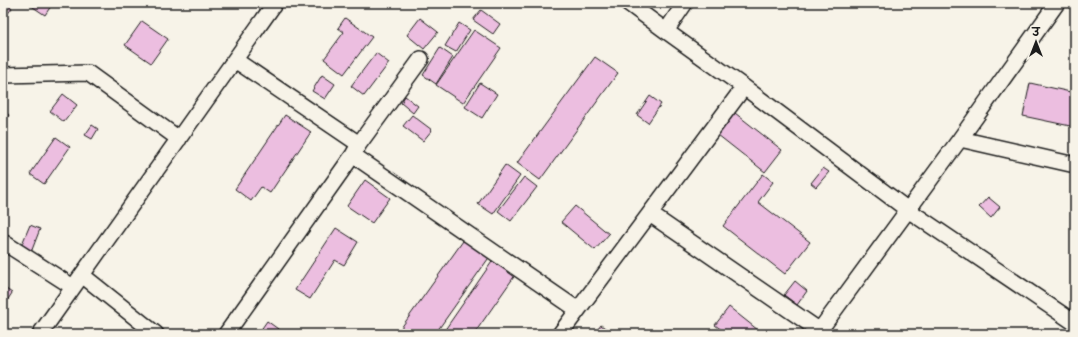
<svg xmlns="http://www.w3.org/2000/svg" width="1078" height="337" font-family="'Shantell Sans','Playpen Sans Deva',sans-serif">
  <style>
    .building { fill: #ecbee0; stroke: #1c1c1c }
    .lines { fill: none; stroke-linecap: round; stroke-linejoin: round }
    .street-casing { stroke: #1c1c1c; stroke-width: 18 }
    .street { stroke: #f7f3e8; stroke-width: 15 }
  </style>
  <rect width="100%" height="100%" fill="#f7f3e8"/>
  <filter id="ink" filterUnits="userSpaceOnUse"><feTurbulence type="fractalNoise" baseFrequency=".025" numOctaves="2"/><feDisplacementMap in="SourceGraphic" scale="8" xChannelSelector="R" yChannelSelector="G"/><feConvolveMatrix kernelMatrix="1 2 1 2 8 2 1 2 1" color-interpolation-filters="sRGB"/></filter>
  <g filter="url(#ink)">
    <path class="building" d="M3 3H6L12 8 3 20Z
      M27 3H53L45 15Z
      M481 10 500 24 493 34 473 20Z
      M345 18 372 37 344 74 324 59 344 32 338 28Z
      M420 18 438 32 424 49 407 35Z
      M142 21 168 39 151 63 125 45Z
      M459 23 470 30 456 52 445 46Z
      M474 30 501 48 463 103 436 85Z
      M440 48 453 57 436 84 423 75Z
      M376 53 389 63 364 96 351 86Z
      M595 57 618 73 540 180 517 163Z
      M322 75 335 84 325 99 312 91Z
      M480 83 497 94 482 118 465 107Z
      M1030 83 1075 93V127L1023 116Z
      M63 94 77 105 64 122 50 111Z
      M405 96 418 106 413 113 401 103Z
      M650 96 661 104 648 123 637 115Z
      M3 110 9 115 3 124Z
      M735 113 782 150 765 172 718 135Z
      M285 115 311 132 270 193 261 187 251 201 235 189Z
      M412 115 432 130 423 141 403 126Z
      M92 125 98 129 92 139 85 135Z
      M56 137 70 147 44 184 30 174Z
      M505 165 520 176 493 214 478 204Z
      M823 168 829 172 816 187 811 183Z
      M763 174 773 182 758 202 810 242 785 274 723 226Z
      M524 177 537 187 511 221 498 211Z
      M365 180 390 198 372 223 347 206Z
      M988 197 1000 207 991 218 979 207Z
      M575 206 609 234 595 250 561 222Z
      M30 225 40 229 30 255 19 251Z
      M336 228 358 242 344 265 335 260 310 299 295 290Z
      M468 234 493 252 435 334H409L401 328Z
      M496 256 518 271 474 334H442Z
      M795 281 807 291 797 305 784 295Z
      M3 287 12 293 3 307Z
      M729 307 763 334H727L715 325Z
      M267 321 285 334H258Z
      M601 325 613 334H594Z"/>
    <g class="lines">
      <g class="street-casing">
        <path id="street" d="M628 3 666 31 744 87 908 210 1075 323
          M666 31 685 3
          M235 60 359 144
          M3 75 88 73 179 139
          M960 139 1075 165
          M353 155 578 310
          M650 214 820 331
          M3 242 73 287
          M82 275 156 334
          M40 334 275 3
          M226 334 353 155 359 144 421 59
          M560 334 744 87
          M817 334 960 139 1057 3"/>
      </g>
      <use href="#street" class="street"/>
    </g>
  </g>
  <rect width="1078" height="337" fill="none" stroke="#f7f3e8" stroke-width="16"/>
  <rect x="8" y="8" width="1062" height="321" fill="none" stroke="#1c1c1c" stroke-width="1.5" filter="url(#ink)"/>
  <g transform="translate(1036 42)" stroke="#f7f3e8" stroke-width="3" paint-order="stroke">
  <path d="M0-3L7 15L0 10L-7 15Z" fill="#1c1c1c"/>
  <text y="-6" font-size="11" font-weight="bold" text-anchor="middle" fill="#1c1c1c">उ</text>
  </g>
</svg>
